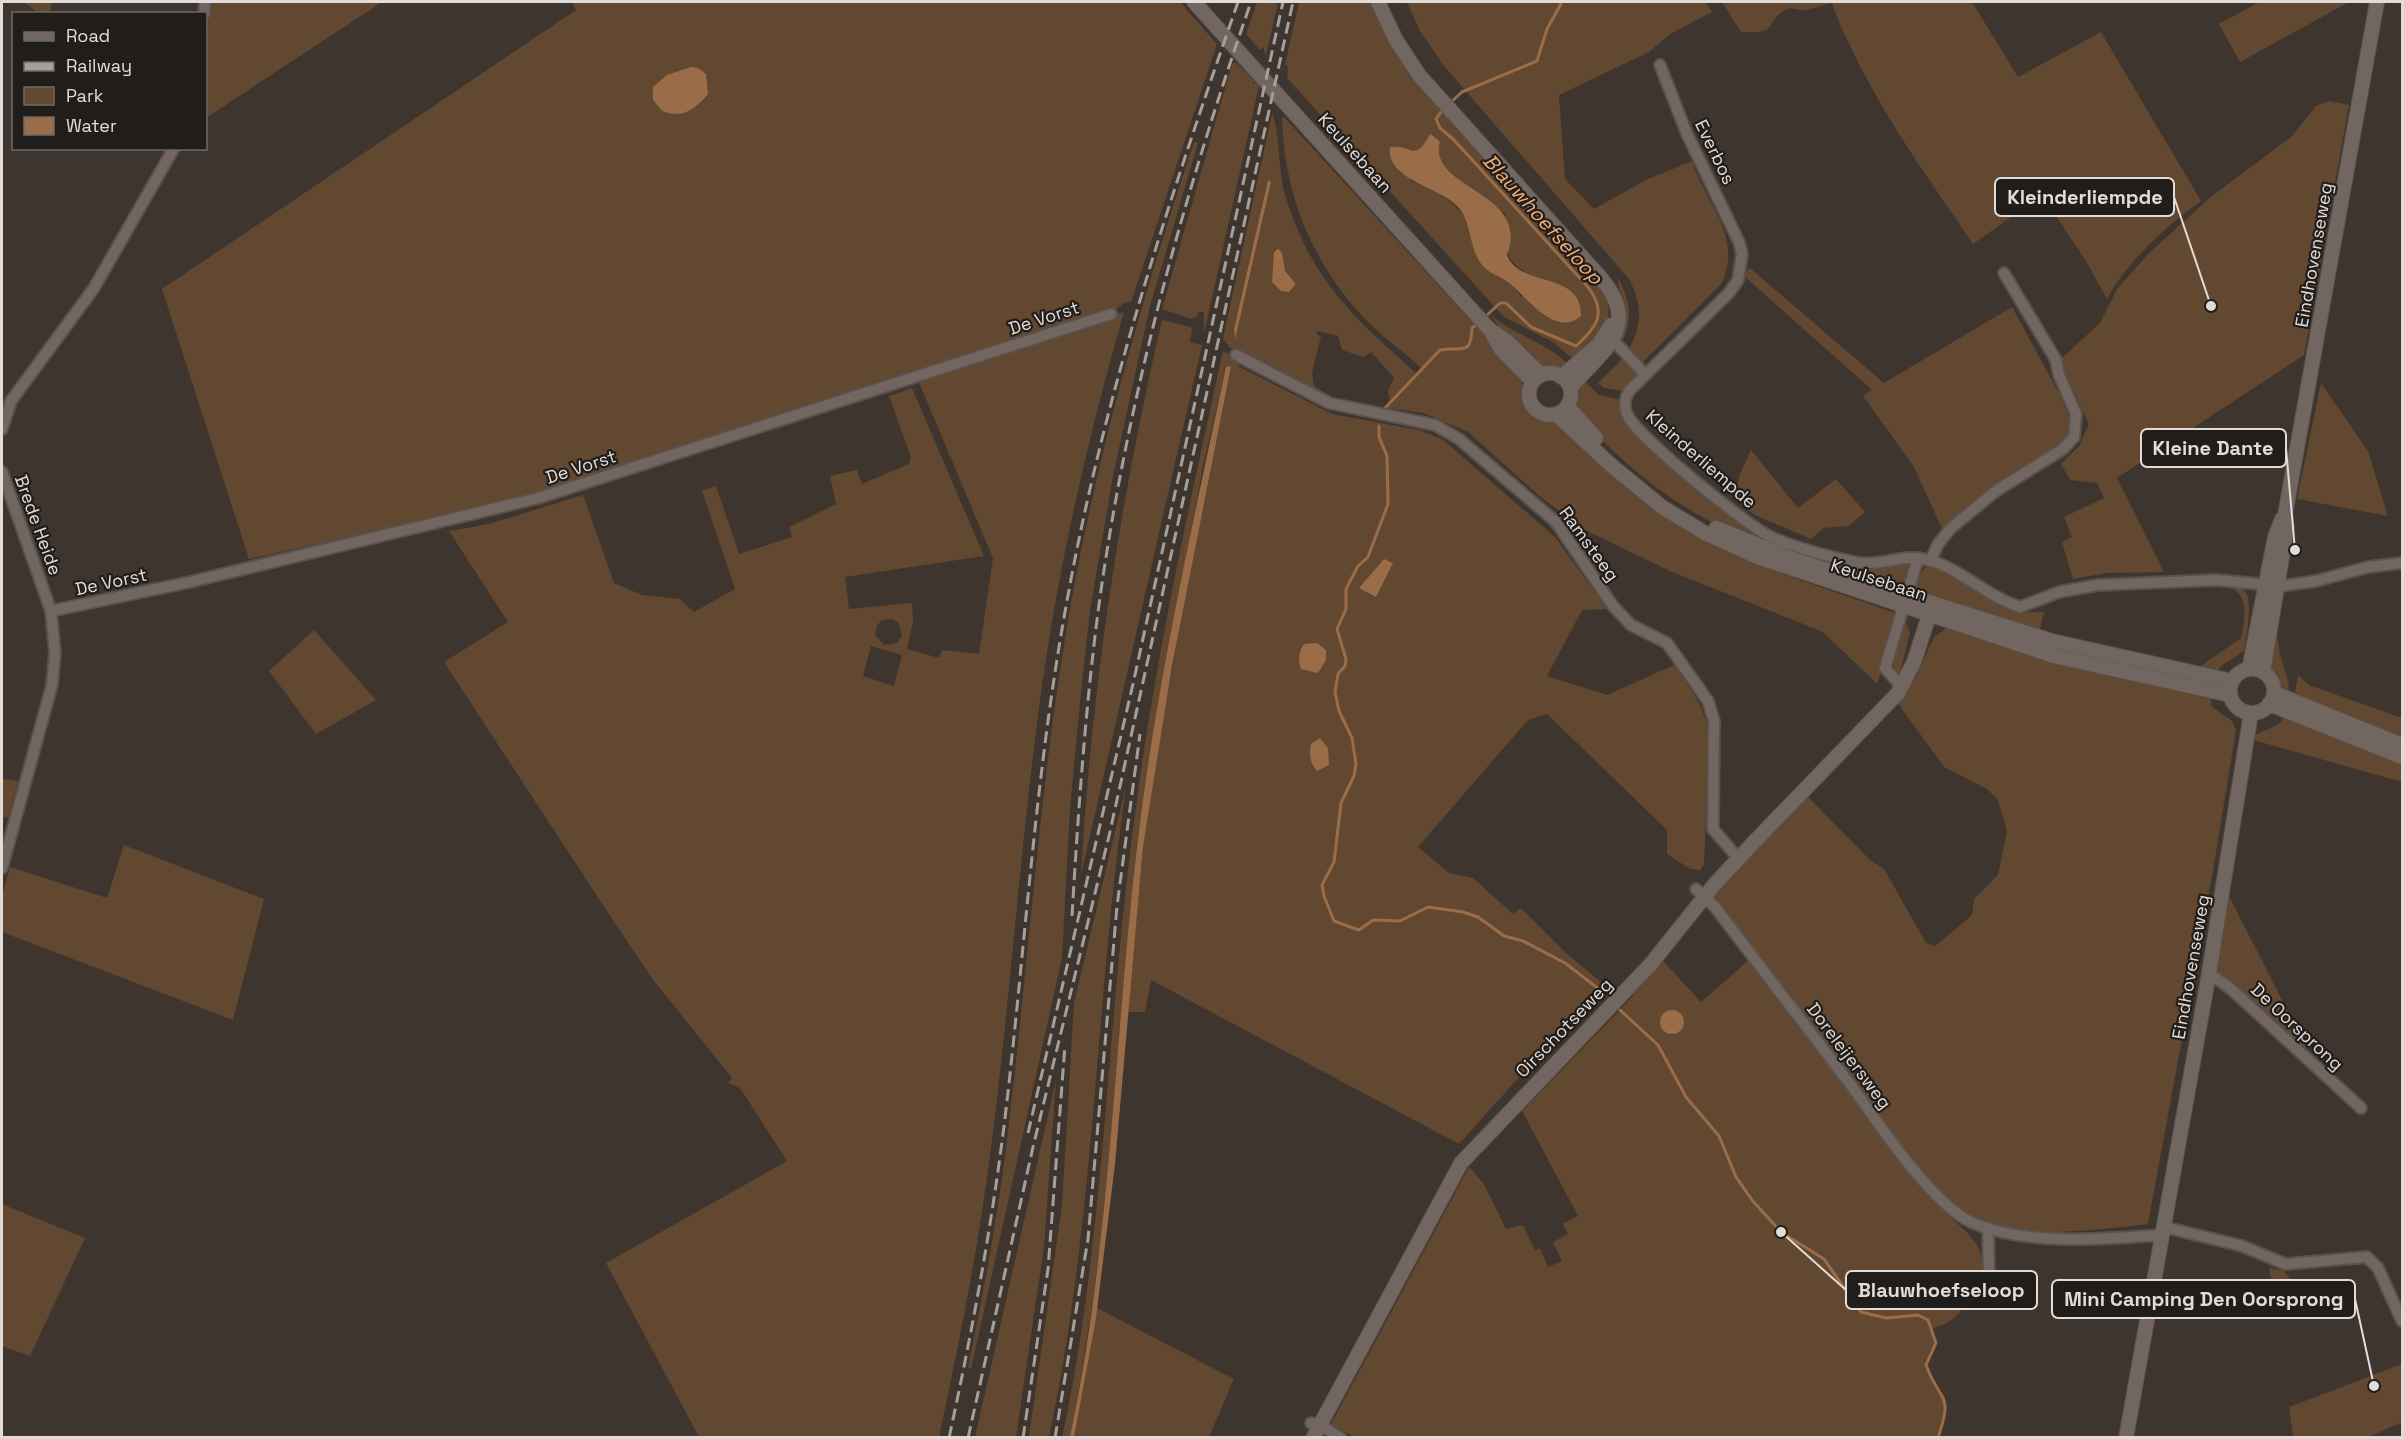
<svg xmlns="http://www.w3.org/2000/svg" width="2404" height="1439" font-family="'Space Grotesk',sans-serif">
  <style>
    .green { fill: #624731; fill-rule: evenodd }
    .water { fill: #9a6d48 }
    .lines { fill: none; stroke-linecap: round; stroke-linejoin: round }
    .stream { stroke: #9a6d48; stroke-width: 3 }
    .street-casing { stroke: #59524c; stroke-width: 14 }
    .secondary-casing { stroke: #59524c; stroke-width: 16 }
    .street { stroke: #716760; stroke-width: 10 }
    .secondary { stroke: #716760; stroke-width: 14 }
    .rail { stroke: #a69f9a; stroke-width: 3; stroke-dasharray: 12 6; stroke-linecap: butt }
    .labels { text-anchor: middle; stroke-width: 4.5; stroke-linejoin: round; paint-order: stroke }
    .street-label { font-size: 18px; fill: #e2dcd8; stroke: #211d1a }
    .water-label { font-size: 20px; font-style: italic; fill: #f3ae77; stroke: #211d1a }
    .leader { fill: none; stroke: #e2dcd8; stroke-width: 2 }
    .callout-dot { fill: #e2dcd8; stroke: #211d1a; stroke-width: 2 }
    .callout { fill: #211d1a; stroke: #e2dcd8; stroke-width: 2 }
    .callout-label { font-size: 20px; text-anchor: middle; font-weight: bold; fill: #e2dcd8 }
  </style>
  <rect width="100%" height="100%" fill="#3e352e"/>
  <path class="green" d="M23 2H52L50 13H39Z
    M209 2H382L206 118V54Z
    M572 2H1180L1217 44 1131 302 1124 303 1115 310 789 411 549 489 448 515 249 559 162 289 576 10Z
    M1257 2H1278L1266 56 1263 47 1260 50 1246 34Z
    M1299 2H1372L1379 18 1598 280C1620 322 1606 331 1574 360L1553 342 1504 317 1287 78 1288 66 1285 65ZM1430 135 1440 140C1439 145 1437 150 1437 154 1439 169 1491 203 1505 214 1506 239 1500 257 1524 271L1522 297C1518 293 1514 287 1510 284 1505 280 1498 279 1495 273 1463 222 1475 206 1411 181L1395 147 1416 152 1422 149Z
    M1407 2H1706L1712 12 1670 34 1649 52 1559 95 1565 179 1594 209 1646 180 1692 161C1706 204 1743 236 1722 283L1640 365 1627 352C1642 328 1643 305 1629 279L1444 66 1420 31Z
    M1722 2H1972L2018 77 2101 32 2201 201C2167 225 2126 263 2107 299L2086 261 2042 195 1973 244C1933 185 1892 129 1860 66 1850 45 1839 25 1832 3 1823 5 1813 9 1804 10 1797 11 1792 6 1785 10 1762 25 1780 34 1741 32Z
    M2259 2H2349L2240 62 2219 24Z
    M1236 62 1254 81 1253 85 1255 82 1259 86 1204 334V312H1199L1197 317 1191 319 1162 309 1232 64Z
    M2329 101 2349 105 2304 355 2117 478 2164 572 2107 573 2073 579 2062 542 2072 537 2064 517 2104 498 2097 483 2070 480 2061 464 2079 446 2089 424 2060 362 2062 358 2100 323 2117 289 2149 253 2212 196 2291 137 2316 106Z
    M1272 114C1279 125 1279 172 1284 191 1310 279 1351 315 1417 374L1422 369C1406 353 1386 340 1370 324 1314 268 1284 196 1282 118L1284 117 1517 371C1526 386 1519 403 1534 416L1555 421 1605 463 1738 553 1786 575 1898 614 1877 684 1823 632 1670 571 1583 529 1537 494 1468 432 1424 413 1387 408 1390 403 1388 391 1394 378 1371 352 1363 357 1342 350 1338 336 1317 331V335L1321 336 1312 373 1314 386 1330 396 1326 400 1229 347 1223 338ZM1268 180 1270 185 1235 339 1234 329ZM1276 248H1279L1285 271 1296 284 1289 292 1274 252Z
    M1194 142 1198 143 1150 306 1113 476 1090 611 1082 682 1070 808 1062 958 971 1369 968 1368C985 1284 1001 1200 1010 1114 1028 964 1038 813 1061 664 1088 484 1137 314 1194 142Z
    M1750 268 1884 383 2012 307 2060 395 2073 426C2059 457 2030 462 2005 480 1983 496 1963 513 1943 531L1914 467 1863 396 1872 390 1743 275Z
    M1617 277C1631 299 1633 321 1621 344L1619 340 1623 304Z
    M1124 312C1091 426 1064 542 1046 659 1021 824 1012 990 990 1155 978 1250 959 1344 939 1437H699L606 1263 787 1161 740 1088 728 1083 732 1078 654 981 618 928 444 662 508 622 449 531 489 524 583 495 614 583 642 595 680 599 694 612 735 589 702 491 716 486 739 554 792 537 789 527 836 504 830 476 857 470 862 484 909 464 911 457 889 396 912 388 984 556 845 577 849 609 912 603 913 621 907 649 939 658 942 650 979 654 993 558 917 378ZM892 619 899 623 902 636 897 643 884 645 875 635C875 625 881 618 892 619ZM871 646 902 655 894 686 863 676Z
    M1488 313C1514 335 1547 343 1568 364 1541 385 1505 332 1488 313Z
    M1162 320 1190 327 1192 329 1190 342 1202 345 1081 875C1091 693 1119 504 1162 320Z
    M1223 351 1241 361 1238 366 1332 414 1419 430 1442 439 1555 537 1607 609 1582 610 1547 676 1607 695 1674 665C1690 688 1706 707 1709 737L1704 864 1700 870 1690 869 1667 854V830L1547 714 1528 720 1418 847 1449 873 1473 878 1513 914 1521 908 1564 951 1603 984 1459 1144 1151 980 1145 1012H1128L1143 847 1160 737 1226 367 1204 462 1166 666 1137 845 1102 1241 1075 1415 1070 1437 1062 1438C1104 1242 1106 1043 1131 845 1151 678 1187 514 1223 351Z
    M1623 358 1636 372V377L1625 391 1604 388 1598 383Z
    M1581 378 1599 395 1622 400 1623 411 1735 518 1849 566 1873 569 1904 562 1911 568 1907 591C1852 573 1795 558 1742 536 1677 510 1620 463 1575 411L1576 389Z
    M2321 383 2368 451 2388 516 2297 499Z
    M1751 450 1798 508 1836 479 1865 512 1849 526 1824 528 1811 539 1755 515 1735 499 1739 476Z
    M1926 567 1936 568C1964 583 2011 616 2044 612L2039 633 1914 593 1919 576Z
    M2230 586C2234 587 2240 588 2244 590 2254 598 2246 638 2244 651L2221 666 2216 674 2195 670 2241 638C2245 618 2250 599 2230 586Z
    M1904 618 1910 633 1899 676C1885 660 1899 636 1904 618Z
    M2275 622 2280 654 2289 684 2288 694 2266 667Z
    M1948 627 2210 694 2212 707 2232 721 2236 730 2214 865 2148 1224C2103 1229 2028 1240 1986 1222 1925 1197 1875 1113 1837 1061 1796 1006 1756 952 1715 897V891L1807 796 1870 860 1884 869 1926 943 1935 946 1972 915 1974 899 1998 875 2007 831 1998 800 1987 789 1944 767 1897 702 1916 677 1934 637Z
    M314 630 376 700 316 734 269 671Z
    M2298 675 2309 685 2402 718V742L2294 697Z
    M2285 716 2402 760V782L2253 740 2254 736C2266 728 2277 730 2285 716Z
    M2 779 18 781 8 818 2 817Z
    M1126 786C1095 1003 1095 1223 1049 1437H1029L1062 1205 1074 1003Z
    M124 845 264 899 233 1020 2 932V896L10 867 107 898Z
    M2227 892 2309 1053 2214 967Z
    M1749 960 1910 1175C1918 1185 1926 1195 1935 1203 1963 1231 2001 1249 1972 1294 1958 1316 1957 1320 1932 1329L1936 1343 1926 1366C1940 1404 1954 1392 1938 1437L1356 1438 1331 1424 1469 1167 1484 1184 1506 1229 1523 1225 1535 1250 1540 1248 1548 1267 1562 1261 1553 1242 1568 1234 1563 1224 1578 1216 1522 1111 1620 1010 1663 961 1701 1002Z
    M1056 1080 1044 1247 1016 1437H975Z
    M2 1204 85 1238 30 1356 2 1346Z
    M2269 1268 2284 1271 2299 1290 2273 1289Z
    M1095 1307 1234 1379 1209 1437 1074 1438Z
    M2402 1364V1422L2369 1437H2293L2289 1407Z"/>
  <path class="water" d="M691 67 698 68 706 74 708 94C694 110 683 119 662 111L653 100V87L667 75Z
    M1430 134 1440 141C1426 189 1532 191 1507 255 1520 289 1582 270 1581 316 1556 339 1526 296 1509 283 1501 277 1490 274 1483 266 1467 248 1474 221 1455 204 1438 188 1385 178 1390 147 1413 144 1414 164 1430 134Z
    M1268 180 1271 182 1235 340 1234 329Z
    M1278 248 1282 253 1285 271 1296 284 1289 292 1281 291 1272 282 1274 252Z
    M1231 366 1172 666 1143 847 1115 1164 1096 1318 1074 1437H1070C1111 1242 1114 1044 1137 847 1156 685 1193 522 1226 367Z
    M1384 559 1393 563 1376 597 1359 588Z
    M1317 643 1326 650V660L1318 673 1301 669C1298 659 1298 653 1304 644Z
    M1320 738 1328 748 1329 765 1317 771C1310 762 1309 756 1311 744Z
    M1660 1022a12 12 0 1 1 24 0a12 12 0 1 1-24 0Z"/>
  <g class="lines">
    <path class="stream" d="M1450 103 1462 92 1537 61 1547 29 1562 2
      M1443 109 1436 119 1440 128 1454 140 1587 286C1608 312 1597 327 1576 346L1531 327 1506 303H1500L1485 317
      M1385 408 1440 350C1462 346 1471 357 1472 328L1478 324
      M1379 426V437L1387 456 1388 504 1368 557 1358 566 1346 589V609L1337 629 1346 659 1345 666 1338 674 1335 692 1339 711 1352 738 1356 764 1354 776 1341 803 1334 862 1322 885 1324 896 1334 921 1359 930 1373 920 1400 921 1428 907 1463 912 1478 917 1504 936 1523 941 1565 963 1600 990
      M1620 1010 1658 1045 1686 1097 1719 1136 1736 1177 1752 1200 1781 1232 1824 1259 1861 1312 1886 1318 1918 1315 1928 1320 1936 1343 1926 1365C1940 1404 1954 1391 1938 1438"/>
    <g class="street-casing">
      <path id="street" d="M204 14 205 2
        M1660 65 1687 134 1739 242 1742 254 1738 280 1729 293 1630 390C1625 397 1623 407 1628 416 1638 437 1747 526 1771 537 1798 549 1830 557 1859 563 1883 566 1904 553 1928 560 1958 567 1989 598 2020 607L2059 592 2098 585 2217 580 2281 586 2316 581 2368 567 2402 563
        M1608 335 1645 374
        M1236 355 1329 403 1435 425 1459 439 1556 522 1613 606 1631 625 1667 643 1708 701 1714 721 1713 829 1738 858
        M2 429 11 401 94 288 174 148
        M2 472 51 611 55 653 52 685 2 868
        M1931 560 1938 544 1951 528 1996 491 2063 449 2074 437 2076 414 2059 375 2056 360 2004 273
        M51 611 190 582 538 498 1111 314
        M1902 687 1885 668 1918 558
        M1696 889 1715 907C1761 968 1807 1028 1853 1088 1879 1124 1933 1206 1973 1223 2028 1246 2104 1239 2162 1235
        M2209 973 2231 989 2361 1108
        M2164 1227 2242 1246 2285 1264 2367 1257 2378 1268 2402 1321
        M1988 1228 1989 1272
        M1311 1423 1320 1425 1341 1438"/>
    </g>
    <g class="secondary-casing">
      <path id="secondary" d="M1194 2 1489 329 1508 342 1541 375
        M1378 2 1396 40 1419 75 1601 278C1643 329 1602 350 1570 388
        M1492 333 1500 348 1533 382
        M1529 394a21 21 0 1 1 42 0a21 21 0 1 1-42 0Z
        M1561 377 1598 345 1611 325
        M1567 406 1596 438
        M1556 414 1612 466 1662 507 1705 533 1758 557 2054 656 2230 695
        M1716 528 1793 559 2052 641 2232 681
        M2249 669 2275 537 2282 519
        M2230 691a22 22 0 1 1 44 0a22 22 0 1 1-44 0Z
        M2263 672 2287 527 2285 515 2377 2
        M2274 693 2402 745
        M2269 704 2402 757
        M1313 1438 1461 1163 1650 965 1714 885 1755 841 1898 693 1914 662 1933 603
        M2126 1438 2209 973 2251 713"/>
    </g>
    <use href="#street" class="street"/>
    <use href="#secondary" class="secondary"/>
    <path class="rail" d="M1072 916C1078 815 1085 713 1098 612 1126 403 1182 200 1251 2
      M1028 1133 1133 684 1283 2
      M949 1438C972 1332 992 1225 1005 1118 1025 949 1035 779 1065 612 1102 401 1168 203 1238 2
      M968 1438 1033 1147 1109 836 1293 2
      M1023 1438 1048 1269 1065 1045
      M1055 1438 1088 1239 1117 906 1140 734"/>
  </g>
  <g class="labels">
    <g class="street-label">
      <text transform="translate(1715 152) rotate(64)" y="6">Everbos</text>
      <text transform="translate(1355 153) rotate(48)" y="6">Keulsebaan</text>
      <text transform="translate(2314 255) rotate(-80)" y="6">Eindhovenseweg</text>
      <text transform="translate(1044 318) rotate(-18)" y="6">De Vorst</text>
      <text transform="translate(1701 459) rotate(41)" y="6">Kleinderliempde</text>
      <text transform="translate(581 467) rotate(-18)" y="6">De Vorst</text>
      <text transform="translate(38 525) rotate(70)" y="6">Brede Heide</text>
      <text transform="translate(1589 544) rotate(54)" y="6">Ramsteeg</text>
      <text transform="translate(1879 580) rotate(18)" y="6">Keulsebaan</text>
      <text transform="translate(111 582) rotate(-12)" y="6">De Vorst</text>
      <text transform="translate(2191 967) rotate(-80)" y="6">Eindhovenseweg</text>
      <text transform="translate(2297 1027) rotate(43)" y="6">De Oorsprong</text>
      <text transform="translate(1564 1028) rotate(-46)" y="6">Oirschotseweg</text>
      <text transform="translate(1849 1056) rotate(53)" y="6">Doreleijersweg</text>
    </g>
    <g class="water-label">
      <text transform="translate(1543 219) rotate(48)" y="7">Blauwhoefseloop</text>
    </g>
  </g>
  <path class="leader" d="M2211 306L2174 197M2295 550L2286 448M1781 1232L1846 1290M2374 1386L2355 1299"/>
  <g class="callout-dot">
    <circle cx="2211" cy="306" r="6"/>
    <circle cx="2295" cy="550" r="6"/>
    <circle cx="1781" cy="1232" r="6"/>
    <circle cx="2374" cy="1386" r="6"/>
  </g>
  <g class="callout">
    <rect x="1995" y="178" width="179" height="38" rx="6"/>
    <rect x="2141" y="429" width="145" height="38" rx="6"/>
    <rect x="1846" y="1271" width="191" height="38" rx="6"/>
    <rect x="2052" y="1280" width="303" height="38" rx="6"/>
  </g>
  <g class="callout-label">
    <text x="2085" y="204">Kleinderliempde</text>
    <text x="2213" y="455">Kleine Dante</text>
    <text x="1941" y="1297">Blauwhoefseloop</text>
    <text x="2204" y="1306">Mini Camping Den Oorsprong</text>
  </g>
  <rect width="2404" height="1439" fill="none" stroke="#e2dcd8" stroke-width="6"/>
  <rect x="12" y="12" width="195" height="138" fill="#211d1a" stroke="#6e6966" stroke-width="1.5"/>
  <rect x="24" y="32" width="30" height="9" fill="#716760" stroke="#6e6966" stroke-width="1.5"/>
  <text x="66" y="42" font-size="18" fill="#e2dcd8">Road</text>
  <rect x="24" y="62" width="30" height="9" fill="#a69f9a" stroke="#6e6966" stroke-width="1.5"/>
  <text x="66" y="72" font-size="18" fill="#e2dcd8">Railway</text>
  <rect x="24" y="87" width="30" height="18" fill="#624731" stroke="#6e6966" stroke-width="1.5"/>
  <text x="66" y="102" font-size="18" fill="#e2dcd8">Park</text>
  <rect x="24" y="117" width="30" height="18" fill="#9a6d48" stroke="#6e6966" stroke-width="1.5"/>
  <text x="66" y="132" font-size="18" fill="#e2dcd8">Water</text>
</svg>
